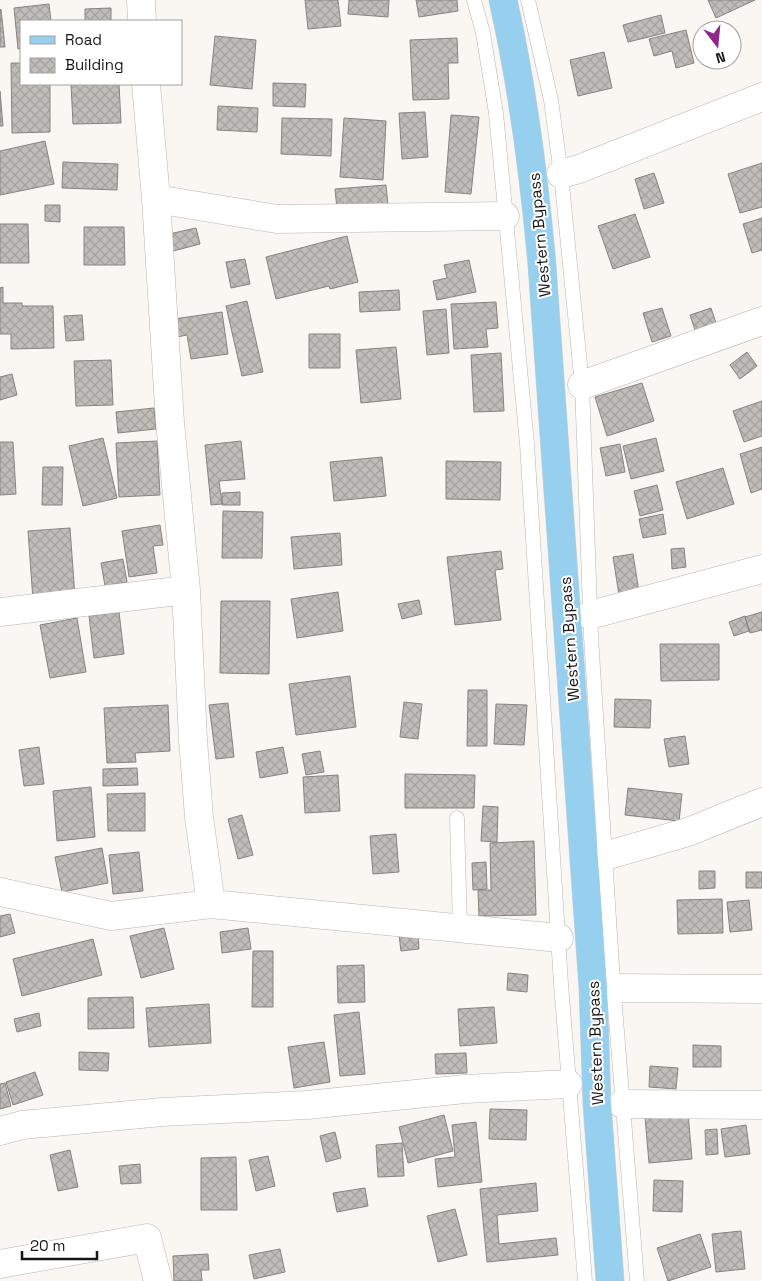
<svg xmlns="http://www.w3.org/2000/svg" width="762" height="1281" font-family="'Space Grotesk',sans-serif">
  <style>
    .building { fill: url(#building-cross-hatch); stroke: #868380 }
    .lines { fill: none; stroke-linecap: round; stroke-linejoin: round }
    .service-casing { stroke: #b9b5b2; stroke-width: 15 }
    .minor-casing { stroke: #b9b5b2; stroke-width: 29 }
    .primary-casing { stroke: #d5d5d5; stroke-width: 29 }
    .service { stroke: #fff; stroke-width: 14 }
    .minor { stroke: #fff; stroke-width: 28 }
    .primary { stroke: #97d0ef; stroke-width: 28 }
    .labels { text-anchor: middle; stroke-width: 4; stroke-linejoin: round; paint-order: stroke }
    .street-label { font-size: 16px; fill: #171615; stroke: #fff }
  </style>
  <defs>
    <pattern id="building-cross-hatch" width="8" height="8" patternUnits="userSpaceOnUse" patternTransform="scale(1.25)"><rect width="8" height="8" fill="#c0bdb9"/><path d="M0 0l8 8M0 8l8-8" fill="none" stroke="#a4a29e"/></pattern>
  </defs>
  <rect width="100%" height="100%" fill="#faf7f3"/>
  <path class="building" d="M305 0H338L341 26 308 29Z
    M349 0H389L388 17 348 14Z
    M416 0H457L458 11 419 17Z
    M708 0H755L716 18Z
    M49 4 51 21H21V48L18 49 14 8Z
    M111 8V21H85V9Z
    M1 9 5 47H0V10Z
    M661 15 665 33 628 42 623 25Z
    M686 30 694 63 676 68 672 51 654 56 649 39Z
    M215 36 256 40 252 89 210 85Z
    M457 38 458 63H448L449 99 413 100 410 40Z
    M604 52 612 88 578 96 570 60Z
    M11 63H21V84H50V132L12 133Z
    M273 83 306 84 305 107 273 106Z
    M71 84H119L121 123 73 124Z
    M0 91 3 126H0Z
    M218 106 258 108 257 132 217 130Z
    M425 112 428 157 402 159 399 113Z
    M451 115 479 117 471 194 445 192Z
    M282 118 332 119 331 156 281 154Z
    M344 118 386 121 383 180 340 177Z
    M45 141 54 184 0 195V151Z
    M63 162 118 164 117 190 62 188Z
    M762 163V207L740 213 728 174Z
    M654 173 664 203 644 209 635 179Z
    M386 185 388 205 337 209 335 189Z
    M45 205H60V222L45 221Z
    M635 214 650 257 613 269 598 226Z
    M762 218V250L752 253 743 224Z
    M0 224H28L29 263H0Z
    M84 227H124L125 265H84Z
    M196 228 200 244 173 251 169 234Z
    M347 236 358 282 330 289 329 286 276 299 266 257Z
    M245 259 250 284 231 288 226 262Z
    M469 260 476 292 437 300 433 281 447 278 444 265Z
    M3 287V303H22V306H53L54 348 11 349V334H0V288Z
    M399 290 400 310 360 312 359 292Z
    M247 301 263 372 242 376 226 306Z
    M496 302 498 328 486 329 488 347 454 349 451 304Z
    M662 308 671 336 652 342 643 313Z
    M711 308 716 323 695 330 690 315Z
    M446 309 449 353 427 355 423 311Z
    M222 312 228 354 191 359 187 335 177 337 174 319Z
    M82 315 84 340 66 341 64 316Z
    M309 334H340V368H309Z
    M396 347 401 399 361 403 356 350Z
    M747 352 757 366 740 379 730 365Z
    M501 353 504 411 474 412 471 355Z
    M111 360 113 405 76 406 74 361Z
    M12 374 17 395 0 400V377Z
    M642 383 654 421 607 436 595 397Z
    M762 401V436L744 442 733 411Z
    M154 408 156 429 118 433 116 412Z
    M103 438 117 498 83 506 69 446Z
    M656 438 664 471 631 479 623 446Z
    M157 441 160 495 119 497 116 443Z
    M241 441 245 479 219 481 222 504 211 505 205 445Z
    M0 442H13L16 494 0 495Z
    M620 444 625 472 606 476 600 448Z
    M762 447V489L751 493 740 454Z
    M382 457 386 496 334 501 330 462Z
    M446 461 501 462 500 500 446 499Z
    M43 467H63L62 505H42Z
    M723 468 734 504 687 519 676 482Z
    M657 485 663 510 640 516 634 491Z
    M240 492V505H222V493Z
    M223 511 263 512 262 558H222Z
    M663 514 666 534 643 538 639 519Z
    M160 525 163 545 153 546 157 573 129 577 122 531Z
    M70 528 75 597 33 600 28 531Z
    M340 533 342 565 294 569 291 537Z
    M684 548 686 567 672 569 671 549Z
    M501 551 503 569 495 570 501 620 455 625 447 557Z
    M633 554 639 592 619 595 613 557Z
    M123 559 127 582 105 586 101 563Z
    M338 592 343 631 297 638 291 599Z
    M419 600 422 614 402 619 398 604Z
    M221 601H270L269 674 220 673Z
    M119 612 124 654 94 658 89 616Z
    M762 612V630L750 633 745 617Z
    M745 616 749 631 734 636 729 622Z
    M77 618 86 672 50 678 40 625Z
    M660 644H719V680L661 681Z
    M350 676 356 727 296 735 289 684Z
    M468 690H487V746H467Z
    M615 699 651 700 650 728 614 727Z
    M404 702 422 704 418 739 400 737Z
    M228 703 234 757 216 759 209 705Z
    M496 704 527 705 524 745 494 744Z
    M168 705 170 751 135 753 136 762 107 763 104 708Z
    M685 736 689 764 669 767 664 739Z
    M39 747 44 784 24 786 19 750Z
    M283 747 288 773 260 778 256 752Z
    M320 751 324 772 306 775 302 754Z
    M137 768 138 785 103 786V769Z
    M405 774 475 775 474 808H405Z
    M338 775 340 811 305 813 303 777Z
    M91 787 95 837 57 841 53 791Z
    M628 788 682 794 679 821 625 815Z
    M145 793V831H108L107 794Z
    M483 806 498 807 497 842 481 841Z
    M242 815 253 855 238 859 228 819Z
    M396 834 399 872 373 874 370 836Z
    M534 841 536 915 479 916 478 890H491L490 843Z
    M102 848 108 883 62 892 55 857Z
    M139 852 143 891 113 894 109 855Z
    M486 862 487 889 473 890 472 863Z
    M699 871H715V888L699 889Z
    M746 872H762V888H746Z
    M722 899 723 933 678 934 677 900Z
    M749 900 752 930 730 932 727 902Z
    M10 914 15 933 0 937V916Z
    M164 928 174 969 141 978 130 936Z
    M248 928 251 949 222 953 220 932Z
    M418 934 419 949 401 951 399 935Z
    M93 939 102 975 22 996 13 959Z
    M253 951H273V1007H252Z
    M364 965 365 1002 338 1003 337 966Z
    M508 973 528 975 527 992 507 990Z
    M133 997 134 1028 88 1029V998Z
    M209 1004 211 1043 149 1047 146 1008Z
    M494 1007 497 1043 460 1046 458 1009Z
    M359 1012 365 1074 340 1076 334 1015Z
    M39 1013 41 1026 17 1032 14 1019Z
    M324 1042 330 1082 294 1088 288 1047Z
    M693 1045 721 1046V1067H693Z
    M79 1052 109 1053 108 1071 79 1070Z
    M466 1053 467 1073 436 1074 435 1054Z
    M650 1066 678 1068 676 1089 649 1087Z
    M35 1072 43 1095 13 1105 6 1082Z
    M5 1083 11 1106 0 1109V1084Z
    M490 1109 527 1110 526 1140 489 1139Z
    M688 1113 692 1159 649 1163 645 1117Z
    M444 1115 453 1151 408 1163 399 1127Z
    M476 1122 482 1182 438 1187 435 1159 455 1157 452 1125Z
    M746 1125 750 1154 725 1157 721 1129Z
    M717 1129 718 1154 706 1155 705 1130Z
    M335 1132 341 1158 326 1162 320 1136Z
    M402 1143 404 1176 378 1177 376 1145Z
    M70 1150 78 1187 58 1191 50 1155Z
    M268 1156 275 1186 256 1191 249 1160Z
    M236 1157 237 1210H201V1158Z
    M140 1164 141 1183 121 1184 119 1166Z
    M654 1180 683 1181 682 1212 653 1211Z
    M536 1183 538 1211 497 1215 499 1244 556 1238 558 1255 487 1262 480 1189Z
    M365 1188 368 1206 337 1212 333 1193Z
    M455 1209 467 1255 438 1262 427 1216Z
    M741 1231 745 1269 716 1272 712 1234Z
    M700 1234 711 1267 668 1281 657 1248Z
    M280 1249 285 1272 254 1279 249 1255Z
    M208 1254 209 1270H201L202 1281H174L173 1256Z"/>
  <g class="lines">
    <g class="service-casing">
      <path id="service" d="M474 0 483 33 496 113 527 444 561 984 585 1281
        M528 0 551 100 561 174 582 385 591 637 613 982 637 1281
        M457 818 460 930"/>
    </g>
    <g class="minor-casing">
      <path id="minor" d="M141 0 142 21
        M146 84 156 199 277 219 505 216
        M561 174 579 169 762 97
        M156 199 170 422 186 590 193 740 199 817 211 904
        M582 385 762 321
        M0 612 186 590
        M590 615 762 569
        M605 856 688 832 762 802
        M0 892 111 916 211 904 559 938
        M613 988 762 989
        M622 1104 762 1105
        M0 1131 22 1125 162 1112 307 1105 465 1089 568 1084
        M0 1264 147 1238 158 1281"/>
    </g>
    <g class="primary-casing">
      <path id="primary" d="M503 0C523 88 534 176 542 265L593 988 597 1104 610 1281"/>
    </g>
    <use href="#service" class="service"/>
    <use href="#minor" class="minor"/>
    <use href="#primary" class="primary"/>
  </g>
  <g class="labels">
    <g class="street-label">
      <text transform="translate(539 235) rotate(-95)" y="6">Western Bypass</text>
      <text transform="translate(569 639) rotate(-94)" y="6">Western Bypass</text>
      <text transform="translate(595 1043) rotate(-92)" y="6">Western Bypass</text>
    </g>
  </g>
  <rect x="20" y="20" width="162" height="65" fill="#ffffff" stroke="#a2a2a1"/>
  <rect x="30" y="36" width="25" height="8" fill="#97d0ef" stroke="#a2a2a1"/>
  <text x="65" y="45" font-size="15" fill="#171615">Road</text>
  <rect x="30" y="58" width="25" height="15" fill="url(#building-cross-hatch)" stroke="#a2a2a1"/>
  <text x="65" y="70" font-size="15" fill="#171615">Building</text>
  <g transform="translate(717 45) rotate(164)"><circle r="24" fill="#ffffff" stroke="#a2a2a1"/>
  <path d="M0-4L9 19L0 12L-9 19Z" fill="#90268a"/>
  <text y="-8" font-size="14" font-weight="bold" text-anchor="middle" fill="#171615">N</text>
  </g>
  <path d="M22 1251v8h75v-8" fill="none" stroke="#171615" stroke-width="2.5"/>
  <text x="30" y="1251" font-size="15" fill="#171615" stroke="#ffffff" stroke-width="4" paint-order="stroke">20 m</text>
</svg>
